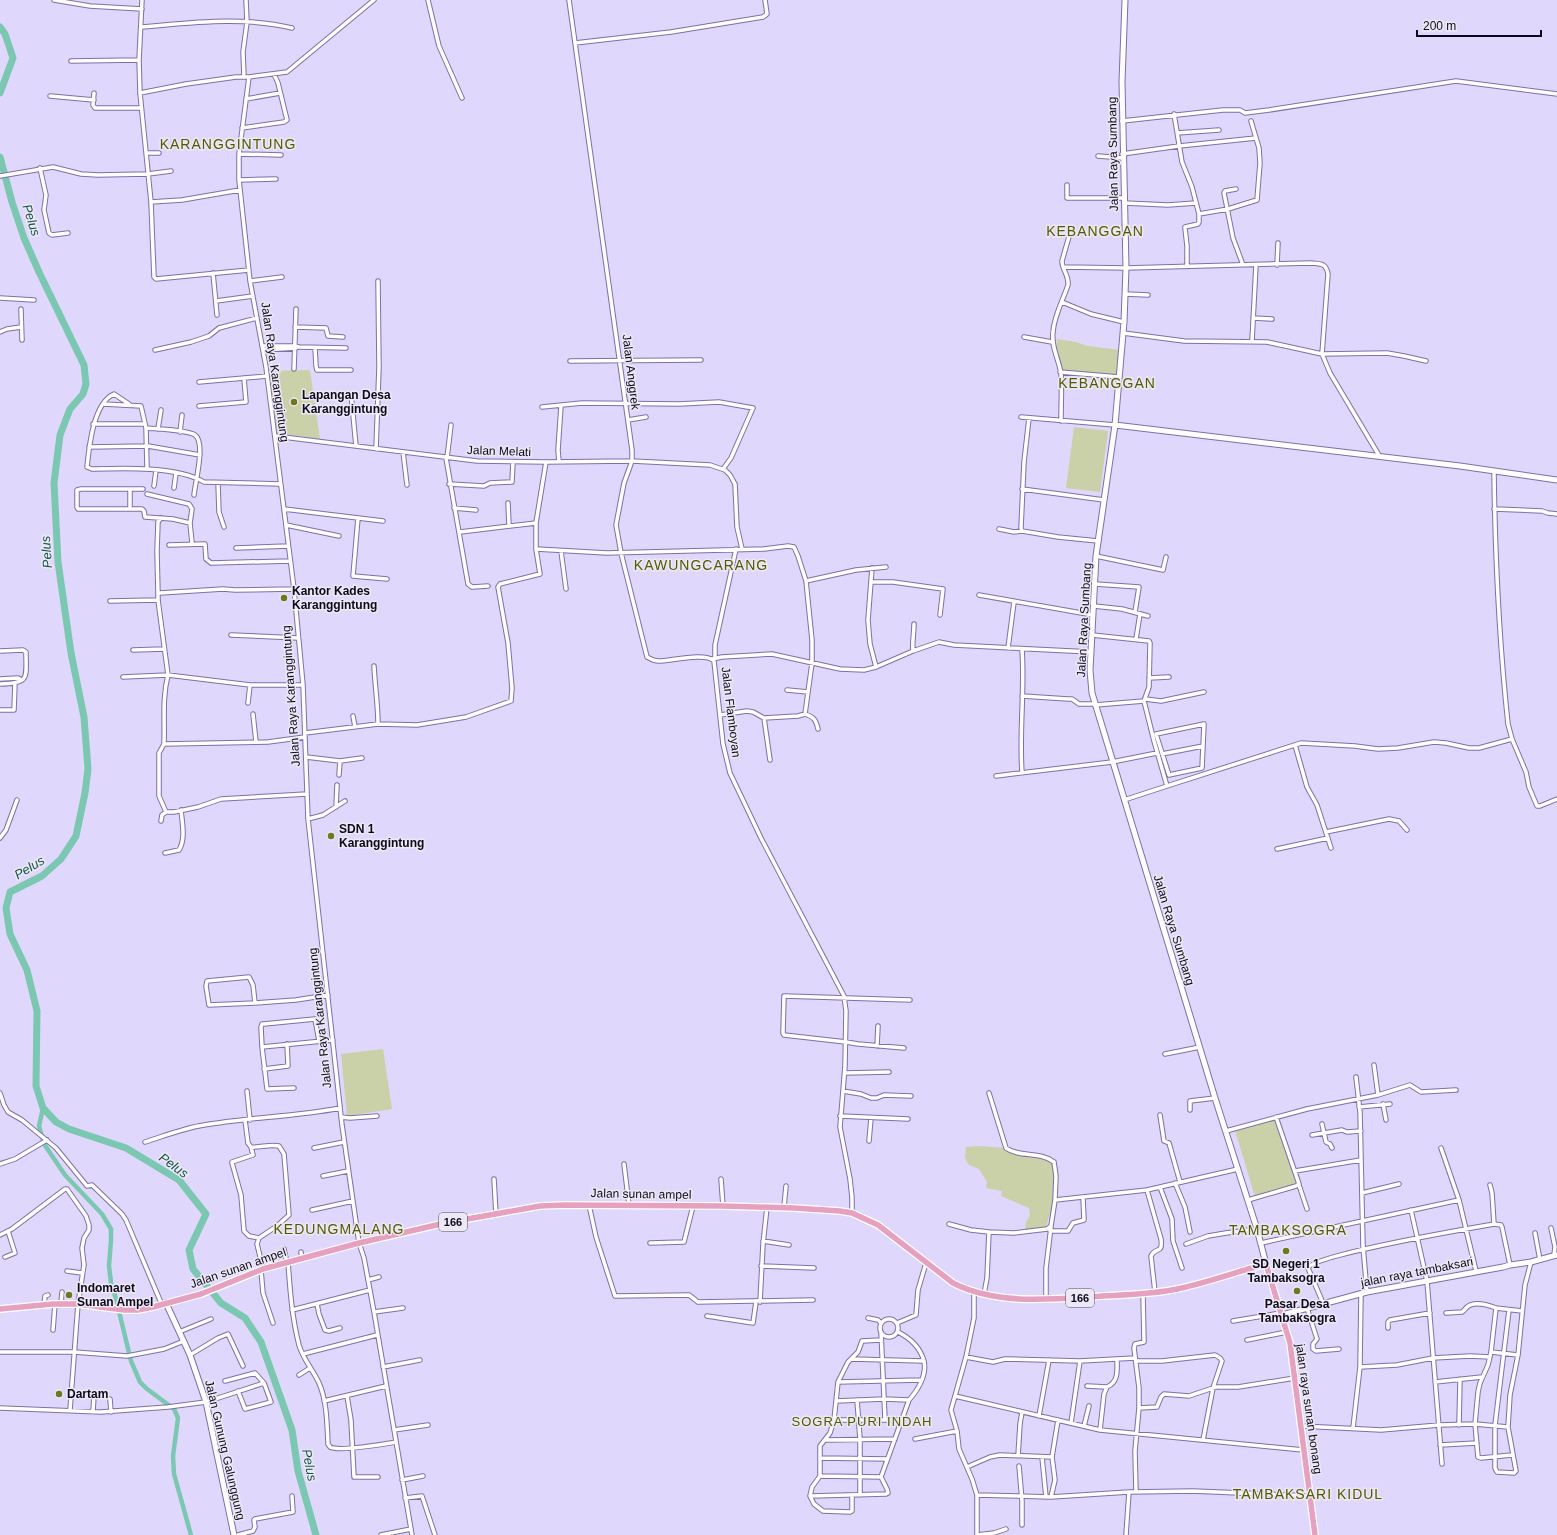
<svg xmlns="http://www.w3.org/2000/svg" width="1557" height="1535" font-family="Helvetica,sans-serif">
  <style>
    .green { fill: #cad0a8 }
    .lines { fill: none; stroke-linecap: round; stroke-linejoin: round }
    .canal { stroke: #7bc7b2; stroke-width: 4.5 }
    .river { stroke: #7bc7b2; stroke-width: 7 }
    .street-casing { stroke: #7d70a6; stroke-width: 5.5 }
    .secondary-casing { stroke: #7d70a6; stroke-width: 7 }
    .primary-casing { stroke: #fff; stroke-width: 8 }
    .street { stroke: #fff; stroke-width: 3.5 }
    .secondary { stroke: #fff; stroke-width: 5 }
    .primary { stroke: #e5a1bf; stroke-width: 5.5 }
    .poi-dot { fill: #707721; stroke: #ece9f5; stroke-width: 1.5 }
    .labels { text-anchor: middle; stroke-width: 3; stroke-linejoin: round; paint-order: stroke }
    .shield { fill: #ece9f5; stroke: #514c5d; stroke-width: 1 }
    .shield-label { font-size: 11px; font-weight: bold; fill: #0e081c }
    .street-label { font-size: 12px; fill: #0e081c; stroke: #ece9f5 }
    .poi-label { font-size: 12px; font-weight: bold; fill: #0e081c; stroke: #ece9f5; text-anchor: start }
    .water-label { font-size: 13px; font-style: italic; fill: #135345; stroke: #ece9f5 }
    .neighbourhood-label { font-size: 13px; letter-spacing: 1px; fill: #525800; stroke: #ece9f5 }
    .quarter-label { font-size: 14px; letter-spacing: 1px; fill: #525800; stroke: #ece9f5 }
  </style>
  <rect width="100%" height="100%" fill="#e0d8fc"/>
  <path class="green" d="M1057 339 1076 342 1088 346 1120 350 1117 376 1062 370 1057 351Z
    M310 370 320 439 277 433 268 371Z
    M1074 427 1108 431 1100 492 1066 488Z
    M383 1049 392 1109 347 1116 341 1054Z
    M1273 1120 1275 1122 1296 1183 1294 1186 1255 1197 1235 1130Z
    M980 1146 1004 1148 1012 1154 1046 1159 1053 1163 1055 1167 1054 1200 1046 1227 1025 1230 1026 1222 1030 1216 1029 1208 1001 1196 1002 1191 986 1188 987 1182 979 1169 969 1165 965 1158 966 1147Z"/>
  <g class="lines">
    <path class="canal" d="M43 1108 39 1126 44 1144 65 1175 102 1214 111 1229V1240L109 1266 111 1283 116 1299 131 1361 140 1382 147 1389 174 1409 178 1418 173 1456 174 1474 191 1535"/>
    <path class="river" d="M0 27 5 34 13 58 0 93
      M0 157 12 202 24 238 39 272 84 365 86 384 83 394 70 409 60 435 54 483 58 562 71 653 84 717 88 769 85 793 76 836 61 859 42 876 10 892 6 908 10 934 27 970 37 1011 36 1086 43 1108 56 1122 69 1129 126 1148 179 1180 206 1214 189 1250 193 1269 221 1303 245 1318 261 1342 292 1430 298 1471 316 1535"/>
    <g class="street-casing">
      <path id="street" d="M54 0 90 6 142 9
        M142 0 139 60 140 93 151 202 154 277 156 279 249 270
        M374 0 287 72 249 77 239 154V180L250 281 266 367 294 589 303 685 308 819 342 1125 359 1243 364 1258 374 1312 412 1535
        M428 0 439 46 462 98
        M569 0 632 450V461L624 483 616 525 621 553 647 657 653 660 658 661C670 661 706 652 714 661L723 744 730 773 761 838 844 996 846 1011 845 1066 840 1127 850 1179 852 1198V1213
        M141 27C190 23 243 16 292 28
        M575 43 671 32 763 17 767 14 765 0
        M71 61 139 60
        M244 77 243 52 247 22 246 0
        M94 93 93 105 95 108H141
        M140 93 186 84 236 77H249
        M50 96 94 100
        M246 99 280 93
        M1174 114 1182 162 1192 187 1199 214V222L1198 224 1185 227V228L1187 246V266
        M1122 121 1223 110H1240L1245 113 1269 110 1456 81 1557 94
        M242 128 284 122 287 120 278 83 274 74
        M1177 133 1219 130
        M146 153H159
        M239 154 281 155
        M1122 154 1179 146 1256 138
        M1098 156 1123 158
        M40 168 46 195 44 210 49 233 52 235 68 233
        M0 176 53 167 81 174 98 175 148 174 171 171
        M239 180 276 179
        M1067 185V198H1123
        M1236 189 1225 191 1224 193 1233 238 1243 265
        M151 202 182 200 240 190
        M1124 203 1168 205 1196 203
        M1199 214 1228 209 1257 200 1260 163 1259 148 1251 121
        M1277 265 1278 243
        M1064 267 1126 268 1311 263C1321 264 1326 263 1328 274L1322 354 1330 373 1380 457
        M213 273 217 315
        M250 281 282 277
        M1125 294 1148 295
        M0 298 34 300
        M216 301 253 296
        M1062 302 1091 314 1124 322
        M21 309 22 340
        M1253 318 1272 319
        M295 327 326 328 328 336 343 337
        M0 332 7 329 21 327
        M1123 333 1184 341 1267 342 1322 354 1387 353 1404 356 1426 361
        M1024 337 1052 342
        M1252 341 1256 265
        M262 346H295L299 347 346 348
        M315 348 316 366 317 370H351
        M155 350 191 342 209 336 219 328 257 318
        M263 350 296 348
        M570 361 701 360
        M294 369 296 309
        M1060 372 1119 377
        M199 382 267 376
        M327 395 351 394 356 446
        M103 404 141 406 146 428 147 468
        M129 404 114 394C93 403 89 448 87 467L92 469C123 468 177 466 204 482L280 484
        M199 406 246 402 244 378
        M542 407 582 403 679 404 719 402 753 408 731 458 723 469
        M1021 417 1115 425
        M628 420 646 417
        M1061 421C1061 405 1062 389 1061 374 1059 359 1051 348 1053 332 1054 316 1063 300 1068 285 1069 275 1062 270 1062 261L1070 233
        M93 424H145
        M146 428C157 429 187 430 195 435 206 443 195 483 194 495
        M158 429 161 410
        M180 432 182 415
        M275 436 477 461 546 462 632 461 710 465 725 470 730 475 735 484 737 527 742 549
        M89 447 148 446 200 455
        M376 449 379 367 378 281
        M403 452 407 485
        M446 458 468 584 472 587 488 586
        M447 458 451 425
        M559 462 558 450 561 406
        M1494 471C1495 555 1499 640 1508 724L1512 739 1526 772 1529 787 1537 806H1540L1557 799
        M218 483 219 512 224 527
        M449 484 484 486 490 483 512 482 513 462
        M154 486 156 470
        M174 488 176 473
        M130 489H143
        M1022 489 1104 500
        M147 494 189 504 192 509 190 523
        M508 503 509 525
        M454 508 476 510
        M130 509V489H81L77 490V507L78 509H142L144 511 145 517 173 519 190 523 192 543
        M284 509 383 521
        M1494 509 1542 511 1548 513 1557 514
        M358 518 353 576 387 579
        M286 525 339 536
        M999 529 1014 532 1022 531 1058 537 1098 541
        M1022 531 1021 528 1024 462 1029 418
        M460 532 536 523
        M169 545 205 544 206 559 211 563 290 561
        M236 548 288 546
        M536 549 607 553 764 549 788 546 794 547 798 556 806 581 812 640V663L805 714 798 716 764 718 753 712 747 711 720 715
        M561 551 566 589
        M1096 556 1163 570 1166 557
        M872 568 868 620 870 644 876 667
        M806 581 856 570 886 567
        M871 582H893L943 589 940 615
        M1095 584 1139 587 1135 612
        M294 589 235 590 223 589 160 593 158 594V600L168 675 250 685H303
        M158 594 157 551 158 522 161 518
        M979 595 1093 615
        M110 601 158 600
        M1094 606 1122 609 1148 616
        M231 635 298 638
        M1092 635 1149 641 1150 643 1149 687 1144 701 1095 705
        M1136 639 1140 614
        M1008 648 1014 602
        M133 650 164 649
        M0 651 23 650 26 652C26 679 30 683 0 684
        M913 651C912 641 914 634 914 624
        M715 658V645L736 549
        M712 659 722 657 772 654 840 669 864 670 876 667 913 651 939 642 954 645 1091 652
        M374 666C375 686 378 705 378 724
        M123 677 168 675C162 698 165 721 164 744L268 742 305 737
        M1149 678 1169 677
        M0 679 18 678 22 680
        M787 690 808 692
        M1022 696 1068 699H1072L1079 704H1094
        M1145 699 1161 701 1204 692
        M248 703 250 685
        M0 710H14L15 683
        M253 714 256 742
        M805 714C814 717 816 720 818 729
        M353 716 355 727
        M764 718 770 760
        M1204 724 1202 768 1169 775 1156 734Z
        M305 733 378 724 417 725 466 717 511 701 512 688 508 643 498 587 500 584 540 574 536 549V523L546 462
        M164 744 159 753V796L166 812
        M1295 745 1307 787 1317 805 1331 848
        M1162 754 1203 746
        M306 757 340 761 362 758
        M1022 773C1019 731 1025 690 1022 649
        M339 775 340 761
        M996 776 1112 762 1157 753
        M1167 786 1301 743 1355 746 1378 749 1398 748 1434 742 1446 743 1469 748H1479L1512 739
        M1124 800 1167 786 1154 741 1144 701
        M336 807 337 785
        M308 819 323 815 345 801
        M161 821 162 815 166 812H174L198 807 221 799 307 794
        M1326 832 1389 819 1399 821 1407 830
        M0 838 6 830 17 800
        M1277 849 1328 838
        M165 853 179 850C186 839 182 822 181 810
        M255 1003 209 1005 206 986 207 981 249 977 253 985 255 1003 296 1000 328 995
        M877 1046 878 1026
        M262 1047 261 1027 262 1024H264L315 1019 319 1041
        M904 1048 858 1044 846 1042 784 1035 783 1033 784 996 910 1000
        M1165 1054 1200 1047
        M1374 1065 1378 1095
        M264 1069 288 1066 287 1044
        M845 1073 889 1072
        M1356 1077 1360 1112 1363 1246 1367 1292
        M294 1088 267 1089 262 1047 333 1040
        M247 1091 250 1120
        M843 1091 861 1094 871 1098H877L884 1095 911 1096
        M0 1093 4 1105 8 1112 22 1120 56 1148 87 1186 92 1185 122 1214 126 1220 162 1305
        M989 1093 1006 1148C1020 1158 1040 1151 1054 1162L1056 1176 1055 1200
        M1383 1104 1386 1120
        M1359 1107 1390 1104
        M1190 1110V1101L1215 1098
        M1160 1115 1164 1141 1169 1143 1180 1182
        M840 1116 908 1119
        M341 1117 350 1118 377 1116
        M245 1120 248 1143 251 1147C260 1148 269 1144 279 1146L284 1154 289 1215 277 1226 259 1238 257 1244 263 1269
        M1322 1124 1326 1142 1330 1144 1332 1148
        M1226 1131 1307 1109 1378 1095 1410 1085 1421 1092 1456 1090
        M1312 1135 1342 1130 1347 1132 1361 1131
        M869 1141 871 1118
        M145 1142C164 1136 184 1128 204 1125 249 1117 295 1117 340 1108
        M251 1147 253 1155 232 1162V1163L241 1195 244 1231 249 1236 259 1238
        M314 1148 344 1142
        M1441 1148 1459 1200 1476 1271
        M0 1164 15 1159 47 1140
        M624 1164 629 1205
        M1295 1171 1361 1160
        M323 1176 348 1171
        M494 1179 496 1214
        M721 1179 723 1206
        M1175 1183 1185 1207 1190 1232
        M1299 1185 1307 1209
        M1490 1185 1492 1193 1494 1224 1501 1225 1502 1227 1510 1265
        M1160 1187 1172 1219 1173 1241 1182 1268
        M1147 1190 1161 1239C1163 1255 1156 1246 1151 1256L1155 1292
        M1362 1193 1399 1184
        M1248 1200 1296 1186 1299 1184 1276 1117
        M589 1205 596 1237 615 1296 689 1295 698 1302 813 1300
        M784 1207 786 1186
        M312 1210 353 1201
        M1411 1210 1427 1281 1442 1464
        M949 1224 971 1230 989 1232
        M1551 1228 1555 1247 1554 1255
        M1050 1231H1068L1073 1223 1084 1220 1083 1198
        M1535 1233 1540 1260
        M0 1235 12 1229 65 1189H67L86 1216 89 1225V1230L84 1238 82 1248 84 1265 78 1304 70 1410
        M763 1241 789 1245
        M650 1243 684 1242 693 1206
        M1261 1243 1459 1200
        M1186 1244 1208 1236 1226 1233 1257 1229
        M284 1249 287 1263
        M301 1252 302 1259
        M5 1257 15 1253 8 1231
        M288 1262C290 1290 292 1318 299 1345 303 1359 313 1370 319 1383 327 1401 327 1424 328 1444L330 1447C339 1452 384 1444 396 1442
        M761 1266 814 1268
        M261 1270 263 1293 273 1323
        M67 1271 82 1273
        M368 1280 379 1277
        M974 1292V1318L966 1357 951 1410 957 1431 959 1449 972 1479 977 1495V1535
        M984 1294 987 1278 989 1232 1014 1233 1047 1229 1051 1226 1055 1200 1147 1190 1238 1169
        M1046 1299V1268L1051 1227
        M760 1302 763 1244 767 1207
        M1323 1303 1308 1268C1313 1255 1471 1228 1494 1224
        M61 1304 62 1292
        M317 1304 319 1314 325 1330 329 1331 340 1328
        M44 1305 45 1296 48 1295
        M1307 1308 1317 1339 1313 1344V1349L1316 1351 1339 1349
        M292 1310 370 1290
        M1509 1310 1495 1425V1468L1497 1472 1514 1473 1516 1471 1508 1427 1510 1395 1518 1355 1525 1285 1531 1262
        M374 1312 403 1308
        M1446 1313 1462 1312C1464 1311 1465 1309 1467 1307 1474 1301 1488 1305 1496 1308
        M707 1316 753 1323 756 1302
        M868 1318 878 1320 881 1323
        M880 1328a9 9 0 1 1 18 0a9 9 0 1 1-18 0Z
        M1233 1321 1281 1313
        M897 1323 916 1315 918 1290 926 1263
        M1388 1328V1322L1390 1320 1430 1313
        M53 1330 55 1304
        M179 1332 211 1319
        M881 1332 885 1419
        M898 1332C910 1338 920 1347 924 1361
        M1247 1340 1287 1332
        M0 1352H74L127 1356 164 1349 184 1341
        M1491 1352 1518 1355
        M303 1354 377 1335
        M190 1355 218 1338 228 1334 243 1366
        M966 1357 993 1362 1005 1359 1080 1361 1135 1358
        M1137 1361H1162L1215 1355 1220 1358 1222 1361 1213 1388 1203 1440
        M383 1367 420 1360
        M1360 1367 1397 1365 1433 1358 1470 1356 1490 1357
        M299 1375 310 1368
        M225 1381 255 1373 264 1383 271 1402 245 1409 238 1391
        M838 1382 921 1380
        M1435 1382 1482 1377
        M1087 1386 1107 1387
        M347 1396 351 1420 354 1477H378
        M955 1396 1100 1430 1303 1450
        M110 1399 111 1412
        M857 1400 860 1439V1495
        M324 1401 386 1386
        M836 1401 884 1399 909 1400C918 1390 927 1375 924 1361L851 1359
        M0 1408 101 1412 168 1407 206 1402 264 1383
        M1139 1408 1157 1407 1161 1397 1164 1394 1189 1396 1216 1387H1238L1295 1378
        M93 1412 94 1395
        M1039 1416 1049 1360
        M834 1420H903
        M1071 1423 1080 1361
        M1459 1425 1460 1379
        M1084 1426 1089 1406
        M1301 1426 1381 1430 1439 1425 1475 1424 1508 1427
        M1353 1428 1360 1367 1361 1293
        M394 1430 428 1425
        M1100 1430 1104 1394 1107 1387C1119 1382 1117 1370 1117 1359
        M915 1439 957 1431
        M825 1440 895 1439
        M1440 1445 1477 1443
        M1512 1455 1481 1458 1478 1457 1475 1424 1478 1392 1480 1383 1488 1365 1491 1352 1496 1308 1522 1311
        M1018 1456 1020 1424 1022 1412
        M1042 1457 1046 1497
        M820 1458 887 1459
        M1019 1466 1022 1501V1525
        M967 1467 990 1457 1000 1455 1052 1457
        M820 1476 881 1477 909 1400
        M402 1480 423 1476
        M1136 1492 1135 1451 1139 1408V1388L1134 1348 1135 1344 1144 1342 1143 1294
        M852 1495V1511L850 1512 823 1511 814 1504 810 1496 812 1487 820 1476V1446L830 1433 834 1420 838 1382 848 1362 858 1352 862 1341 881 1340
        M977 1495 1051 1497 1129 1492 1193 1491 1310 1496
        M810 1496 886 1494 888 1493 887 1489 881 1477
        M1051 1497 1055 1480 1052 1457 1058 1420
        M405 1498 422 1496 435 1535
        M238 1535 253 1531 255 1527 254 1520 255 1519 293 1512 292 1496
        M381 1535 411 1529
        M977 1535 994 1533 1006 1529
        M1126 1535 1129 1492"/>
    </g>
    <g class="secondary-casing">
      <path id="secondary" d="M1125 0 1122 82 1126 268 1124 322 1115 425 1096 556 1090 670 1092 693 1215 1098 1257 1229 1266 1264
        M1115 425 1460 466 1557 480
        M166 1303 190 1355 206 1402 234 1535
        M1282 1315 1367 1292 1503 1267 1510 1265 1531 1262 1557 1255"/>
    </g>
    <g class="primary-casing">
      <path id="primary" d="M0 1309 53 1304H78L124 1310H138L153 1307 201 1294 263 1269 359 1243 445 1223 540 1206 564 1205 723 1206 794 1208 840 1211 852 1213 878 1225 953 1283C998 1306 1054 1299 1103 1296 1126 1295 1149 1294 1172 1290 1204 1284 1235 1272 1266 1264L1290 1343 1315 1535"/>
    </g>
    <use href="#street" class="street"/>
    <use href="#secondary" class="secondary"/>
    <use href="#primary" class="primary"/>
  </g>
  <g class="poi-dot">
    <circle cx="294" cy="402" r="4"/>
    <circle cx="284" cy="598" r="4"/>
    <circle cx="331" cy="836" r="4"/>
    <circle cx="1286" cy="1251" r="4"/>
    <circle cx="1297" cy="1291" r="4"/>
    <circle cx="69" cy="1295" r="4"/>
    <circle cx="59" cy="1394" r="4"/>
  </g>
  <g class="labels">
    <g class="shield">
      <rect x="439" y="1213" width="28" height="18" rx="3"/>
      <rect x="1066" y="1289" width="28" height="18" rx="3"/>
    </g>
    <g class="shield-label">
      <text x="453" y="1226">166</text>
      <text x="1080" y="1302">166</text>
    </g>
    <g class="street-label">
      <text transform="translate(1113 154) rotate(-91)" y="4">Jalan Raya Sumbang</text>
      <text transform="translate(275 372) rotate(82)" y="4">Jalan Raya Karanggintung</text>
      <text transform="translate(631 372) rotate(83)" y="4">Jalan Anggrek</text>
      <text transform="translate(499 451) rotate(2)" y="4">Jalan Melati</text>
      <text transform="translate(1084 620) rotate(-87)" y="4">Jalan Raya Sumbang</text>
      <text transform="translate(291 696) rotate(-94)" y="4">Jalan Raya Karanggintung</text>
      <text transform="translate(731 712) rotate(83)" y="4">Jalan Flamboyan</text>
      <text transform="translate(1174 930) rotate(73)" y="4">Jalan Raya Sumbang</text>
      <text transform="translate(320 1018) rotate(-96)" y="4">Jalan Raya Karanggintung</text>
      <text transform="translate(641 1194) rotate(1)" y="4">Jalan sunan ampel</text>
      <text transform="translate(238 1268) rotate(-19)" y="4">Jalan sunan ampel</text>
      <text transform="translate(1417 1272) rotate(-11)" y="4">jalan raya tambaksari</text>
      <text transform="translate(1309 1409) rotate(82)" y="4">jalan raya sunan bonang</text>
      <text transform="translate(225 1450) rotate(77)" y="4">Jalan Gunung Galunggung</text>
    </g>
    <g class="poi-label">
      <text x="302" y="399">Lapangan Desa<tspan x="302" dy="14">Karanggintung</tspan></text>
      <text x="292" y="595">Kantor Kades<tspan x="292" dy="14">Karanggintung</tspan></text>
      <text x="339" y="833">SDN 1<tspan x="339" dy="14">Karanggintung</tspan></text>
      <text x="1286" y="1268" text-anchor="middle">SD Negeri 1<tspan x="1286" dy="14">Tambaksogra</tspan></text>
      <text x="77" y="1292">Indomaret<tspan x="77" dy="14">Sunan Ampel</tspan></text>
      <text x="1297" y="1308" text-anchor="middle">Pasar Desa<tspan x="1297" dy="14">Tambaksogra</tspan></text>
      <text x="67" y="1398">Dartam</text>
    </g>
    <g class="water-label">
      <text transform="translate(32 220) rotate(72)" y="5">Pelus</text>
      <text transform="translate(46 552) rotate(-94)" y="5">Pelus</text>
      <text transform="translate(29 867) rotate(-31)" y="5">Pelus</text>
      <text transform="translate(174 1165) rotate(36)" y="5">Pelus</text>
      <text transform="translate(310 1465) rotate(79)" y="5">Pelus</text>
    </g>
    <g class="neighbourhood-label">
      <text x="862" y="1426">SOGRA PURI INDAH</text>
    </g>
    <g class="quarter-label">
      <text x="228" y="149">KARANGGINTUNG</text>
      <text x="1095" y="236">KEBANGGAN</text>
      <text x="1107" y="388">KEBANGGAN</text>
      <text x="701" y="570">KAWUNGCARANG</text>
      <text x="339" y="1234">KEDUNGMALANG</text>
      <text x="1288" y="1235">TAMBAKSOGRA</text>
      <text x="1308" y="1499">TAMBAKSARI KIDUL</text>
    </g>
  </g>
  <path d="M1417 30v6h124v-6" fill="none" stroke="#0e081c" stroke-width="2"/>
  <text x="1423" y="30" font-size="12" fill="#0e081c" stroke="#ece9f5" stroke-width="3" paint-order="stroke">200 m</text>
</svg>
